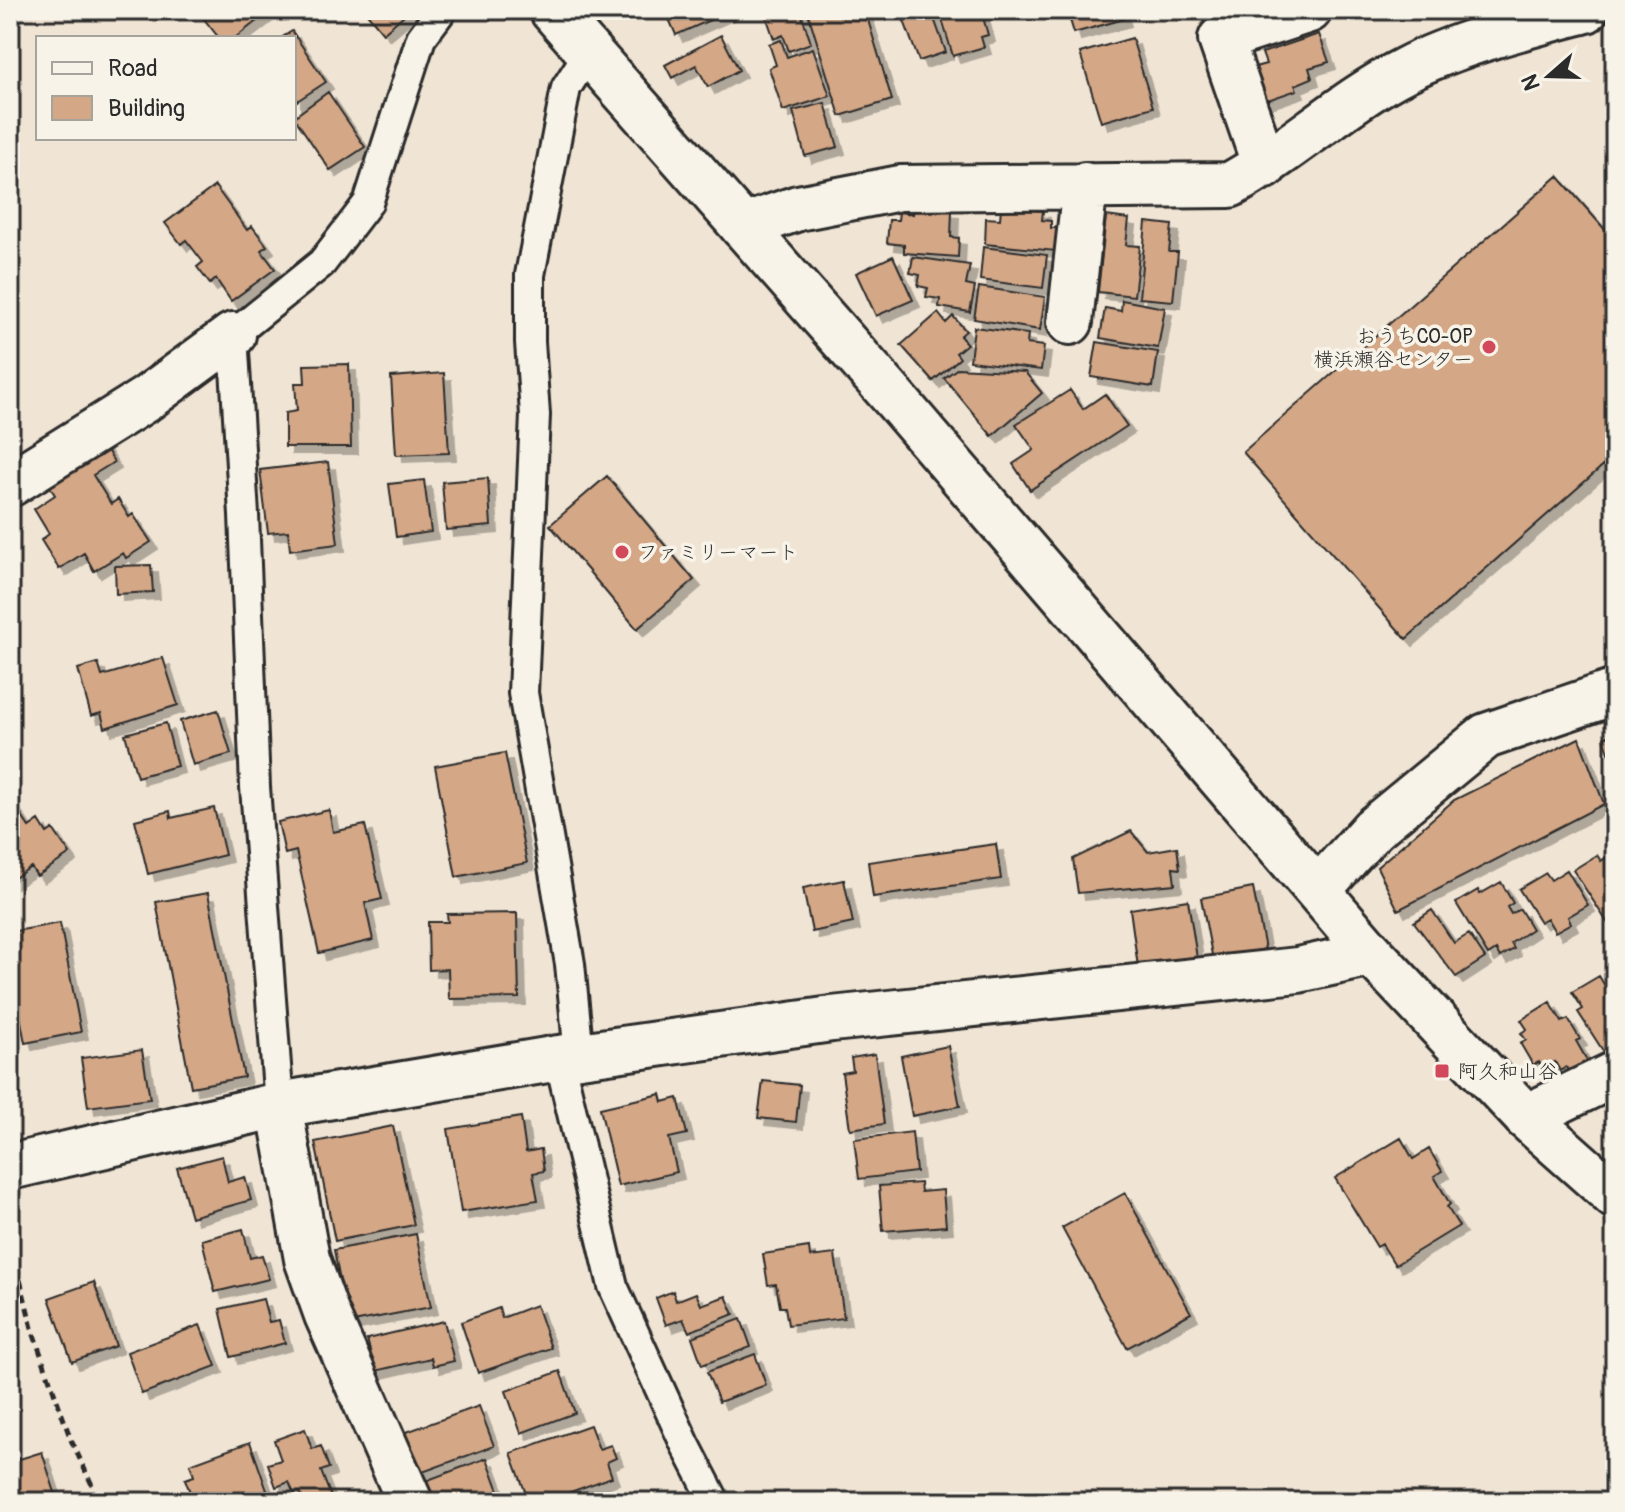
<svg xmlns="http://www.w3.org/2000/svg" width="1625" height="1512" font-family="Pangolin,'Klee One',sans-serif">
  <style>
    .building { fill: #d4a786; stroke: #2b2b2b; stroke-width: 2; filter: url(#shadow) }
    .lines { fill: none; stroke-linecap: round; stroke-linejoin: round }
    .service-casing { stroke: #2b2b2b; stroke-width: 34 }
    .minor-casing { stroke: #2b2b2b; stroke-width: 50 }
    .tertiary-casing { stroke: #2b2b2b; stroke-width: 50 }
    .path { stroke: #2b2b2b; stroke-width: 5; stroke-dasharray: 8 6; stroke-linecap: butt }
    .service { stroke: #f7f3e8; stroke-width: 28 }
    .minor { stroke: #f7f3e8; stroke-width: 44 }
    .tertiary { stroke: #f7f3e8; stroke-width: 44 }
    .poi-dot { fill: #d1495b; stroke: #f7f3e8; stroke-width: 3 }
    .labels { text-anchor: middle; stroke-width: 7; stroke-linejoin: round; paint-order: stroke }
    .poi-label { font-size: 20px; fill: #2b2b2b; stroke: #f7f3e8; text-anchor: start }
  </style>
  <defs>
    <filter id="shadow"><feDropShadow dx="7" dy="7" stdDeviation="0" flood-color="#0004"/></filter>
  </defs>
  <rect width="100%" height="100%" fill="#f0e4d4"/>
  <filter id="ink" filterUnits="userSpaceOnUse"><feTurbulence type="fractalNoise" baseFrequency=".0125" numOctaves="2"/><feDisplacementMap in="SourceGraphic" scale="16" xChannelSelector="R" yChannelSelector="G"/><feConvolveMatrix kernelMatrix="1 2 1 2 8 2 1 2 1" color-interpolation-filters="sRGB"/></filter>
  <g filter="url(#ink)">
    <path class="building" d="M197 10H265L267 13 235 38H219Z
      M364 10H410L383 33Z
      M665 10H733L676 35Z
      M764 10H800L811 43 789 51 783 35 774 39Z
      M807 10H865L892 100 840 116Z
      M900 10H931L946 52 919 61Z
      M939 10H981L988 35 981 37 984 47 953 56Z
      M1067 10H1121L1124 19 1074 33Z
      M1199 10H1218L1221 17 1204 23Z
      M292 31 326 82 294 103V38H281Z
      M1319 34 1329 62 1309 68 1312 78 1295 85 1297 90 1262 102 1251 68 1266 64 1262 53Z
      M721 35 739 70 708 87 696 65 672 78 665 65Z
      M1132 38 1153 107 1101 122 1080 53Z
      M781 40 787 57 813 48 830 96 783 111 769 68 776 65 769 44Z
      M328 92 365 147 330 170 294 117Z
      M825 103 838 147 805 156 793 111Z
      M1558 176 1615 241V455L1406 639 1243 452Z
      M215 186 247 230 252 226 267 246 261 250 275 269 231 301 216 279 210 284 197 267 203 262 186 240 181 244 165 223Z
      M914 208 952 211 951 237 959 238 958 257 904 253V245L887 243 889 220H898L899 212 913 214Z
      M1001 208 1043 211 1042 220 1051 221V228H1058L1056 251 985 244 986 218 1000 219Z
      M1106 216 1129 219 1126 245 1140 246 1134 296 1098 292Z
      M1146 222 1172 225 1169 252H1178L1173 301 1139 298Z
      M983 247 1047 255 1043 288 980 280Z
      M893 256 913 300 876 316 856 273Z
      M913 257 970 265 966 285 975 287 970 312 939 307 940 299 926 297 928 288 918 286 920 275 910 273Z
      M979 287 1045 297 1040 330 974 319Z
      M1122 300 1165 308 1158 348 1100 338 1105 308 1121 311Z
      M938 313 946 323 953 316 966 331 960 336 967 344 956 353 960 358 933 381 901 345Z
      M974 327 1028 334 1027 344 1044 346 1041 370 970 361Z
      M1097 342 1158 352 1153 387 1091 377Z
      M349 364 351 447H285V413L297 411 295 383H305L304 365Z
      M958 368 1025 372 1042 393 992 436 944 378Z
      M444 373 449 453 396 455 391 377Z
      M1070 390 1083 409 1105 394 1127 426 1030 490 1013 464 1034 450 1016 424Z
      M103 443 114 462 93 475 111 504 118 499 129 517 133 514 151 542 126 558 123 553 94 571 84 553 59 569 41 540 49 534 34 509 55 495 45 479Z
      M328 462 338 544 290 550 288 531 268 533 260 470Z
      M607 476 694 580 637 629 550 525Z
      M488 478 491 526 446 530 442 482Z
      M424 480 431 532 396 537 389 484Z
      M151 565 153 592 116 594 115 566Z
      M163 658 178 705 105 728 101 713 91 716 78 669 98 663 102 676Z
      M218 710 231 754 193 765 180 721Z
      M166 723 177 766 137 777 125 734Z
      M1615 733V771L1604 737Z
      M1579 738 1604 804 1398 910 1377 867 1454 800Z
      M505 753 527 863 456 877 435 766Z
      M10 798 29 827 39 820 47 833 53 829 70 854 37 876 31 867 10 881Z
      M214 808 225 855 148 874 135 820 170 811 171 818Z
      M329 810 333 832 365 825 382 899 365 903 373 940 319 953 296 851 285 854 278 822Z
      M1131 831 1148 852 1177 847 1180 869 1173 868 1175 884 1078 893 1073 859Z
      M996 844 1001 879 873 897 868 862Z
      M1614 852 1615 922 1609 925 1573 870 1597 855 1601 861Z
      M1567 870 1588 905 1568 917 1571 923 1555 932 1547 918 1540 922 1519 889 1546 873 1551 880Z
      M844 880 853 923 812 932 803 888Z
      M1501 882 1513 903 1507 907 1511 914 1520 909 1532 929 1511 943 1514 949 1500 957 1496 950 1488 955 1456 903 1478 890 1480 894Z
      M1253 888 1265 949 1213 960 1201 898Z
      M208 893 244 1077 191 1087 156 902Z
      M1188 900 1197 958 1138 967 1130 909Z
      M1432 910 1454 943 1469 934 1485 958 1456 977 1414 922Z
      M517 913 519 998 449 999 448 969 429 970 428 922H448L447 914Z
      M60 923 81 1032 25 1043 10 963V932Z
      M1599 976 1607 989 1615 984V1052L1607 1057 1578 1012 1583 1009 1572 992Z
      M1550 1002 1562 1022 1568 1019 1580 1039 1576 1041 1588 1062 1570 1073 1566 1067 1560 1071 1555 1062 1543 1069 1539 1062 1533 1065 1520 1043 1526 1040 1521 1033 1527 1029 1521 1020Z
      M948 1046 960 1106 912 1116 901 1056Z
      M142 1050 150 1099 88 1107 81 1058Z
      M875 1054 884 1124 850 1129 842 1073 853 1071 851 1058Z
      M763 1081 800 1085 796 1122 758 1118Z
      M661 1094 663 1102 678 1098 687 1134 669 1138 677 1172 618 1186 600 1108Z
      M521 1117 526 1152 541 1149 544 1171 533 1173 538 1200 461 1212 448 1129Z
      M393 1126 414 1225 335 1241 315 1142Z
      M912 1132 916 1172 859 1179 854 1139Z
      M1401 1138 1413 1159 1429 1149 1442 1171 1434 1176 1450 1204 1447 1207 1459 1226 1395 1265 1382 1244 1377 1247 1335 1178Z
      M222 1156 228 1182 245 1177 251 1200 191 1217 177 1168Z
      M920 1183 921 1192 943 1190 946 1226 883 1231 879 1186Z
      M1125 1193 1191 1313 1127 1348 1062 1228Z
      M243 1229 250 1258 262 1255 269 1279 215 1292 202 1240Z
      M416 1234 431 1307 348 1323 334 1250Z
      M809 1247 810 1257 835 1254 844 1318 788 1325 785 1307H780L776 1284 768 1285 763 1254Z
      M94 1282 116 1346 72 1362 49 1298Z
      M673 1291 676 1301 696 1293 701 1305 726 1296 734 1314 689 1332 683 1319 666 1325 656 1298Z
      M263 1299 269 1322 279 1320 285 1343 231 1357 220 1309Z
      M536 1305 551 1348 478 1373 461 1322 499 1308 502 1318Z
      M741 1319 751 1347 702 1365 692 1337Z
      M444 1321 454 1361 433 1366 431 1358 375 1371 367 1339Z
      M200 1325 216 1366 142 1394 127 1352Z
      M755 1354 766 1385 719 1402 707 1372Z
      M560 1371 575 1413 521 1433 506 1391Z
      M479 1406 494 1446 409 1477 395 1436Z
      M590 1425 599 1449 611 1445 616 1458 607 1462 612 1477 543 1502H529L511 1453Z
      M305 1429 312 1449 321 1446 329 1468 321 1471 333 1502H304L300 1492 294 1494 289 1482 276 1487 268 1464 281 1460 274 1440Z
      M250 1442 271 1502H210L207 1495 193 1500 185 1479 194 1476 190 1464Z
      M42 1452 58 1502H10V1462Z
      M487 1458 502 1499 494 1502H433L425 1481Z
      M614 1493 617 1502H589Z"/>
    <g class="lines">
      <g class="service-casing">
        <path id="service" d="M579 1055 570 964 523 693 535 415 530 342V275L566 88 589 52
          M559 1058 613 1286 685 1444 715 1502
          M279 1105 255 787 244 515 233 335 322 263 368 203 421 38 442 10"/>
      </g>
      <g class="minor-casing">
        <path id="minor" d="M1265 166 1221 39 1309 10
          M743 227 798 208 900 188 1230 185C1291 152 1342 102 1405 70 1457 43 1529 25 1586 10
          M1070 322 1085 185
          M10 484 146 399 233 335
          M1318 890 1373 829 1486 736 1615 692
          M279 1105 307 1259 327 1315 410 1502
          M1526 1117 1615 1074
          M10 1167 279 1105 559 1058 832 1019 1298 970 1372 954"/>
      </g>
      <g class="tertiary-casing">
        <path id="tertiary" d="M552 10 895 399 1372 954 1526 1117 1615 1196"/>
      </g>
      <path class="path" d="M10 1239 33 1332 71 1440 100 1502"/>
      <use href="#service" class="service"/>
      <use href="#minor" class="minor"/>
      <use href="#tertiary" class="tertiary"/>
    </g>
  </g>
  <g class="poi-dot">
    <circle cx="1489" cy="347" r="8"/>
    <circle cx="622" cy="552" r="8"/>
    <rect x="1434" y="1063" width="16" height="16" rx="4"/>
  </g>
  <g class="labels">
    <g class="poi-label">
      <text x="1473" y="343" text-anchor="end">おうちCO-OP<tspan x="1473" dy="23">横浜瀬谷センター</tspan></text>
      <text x="638" y="559">ファミリーマート</text>
      <text x="1458" y="1078">阿久和山谷</text>
    </g>
  </g>
  <rect width="1625" height="1512" fill="none" stroke="#f7f3e8" stroke-width="40"/>
  <rect x="20" y="20" width="1585" height="1472" fill="none" stroke="#2b2b2b" stroke-width="3" filter="url(#ink)"/>
  <rect x="36" y="36" width="260" height="104" fill="#f7f3e8" stroke="#a5a39c" stroke-width="2"/>
  <rect x="52" y="62" width="40" height="12" fill="#f7f3e8" stroke="#a5a39c" stroke-width="2"/>
  <text x="108" y="76" font-size="24" fill="#2b2b2b">Road</text>
  <rect x="52" y="96" width="40" height="24" fill="#d4a786" stroke="#a5a39c" stroke-width="2"/>
  <text x="108" y="116" font-size="24" fill="#2b2b2b">Building</text>
  <g transform="translate(1549 76) rotate(250)" stroke="#f7f3e8" stroke-width="6" paint-order="stroke">
  <path d="M0-6L14 30L0 20L-14 30Z" fill="#2b2b2b"/>
  <text y="-12" font-size="22" font-weight="bold" text-anchor="middle" fill="#2b2b2b">N</text>
  </g>
</svg>
